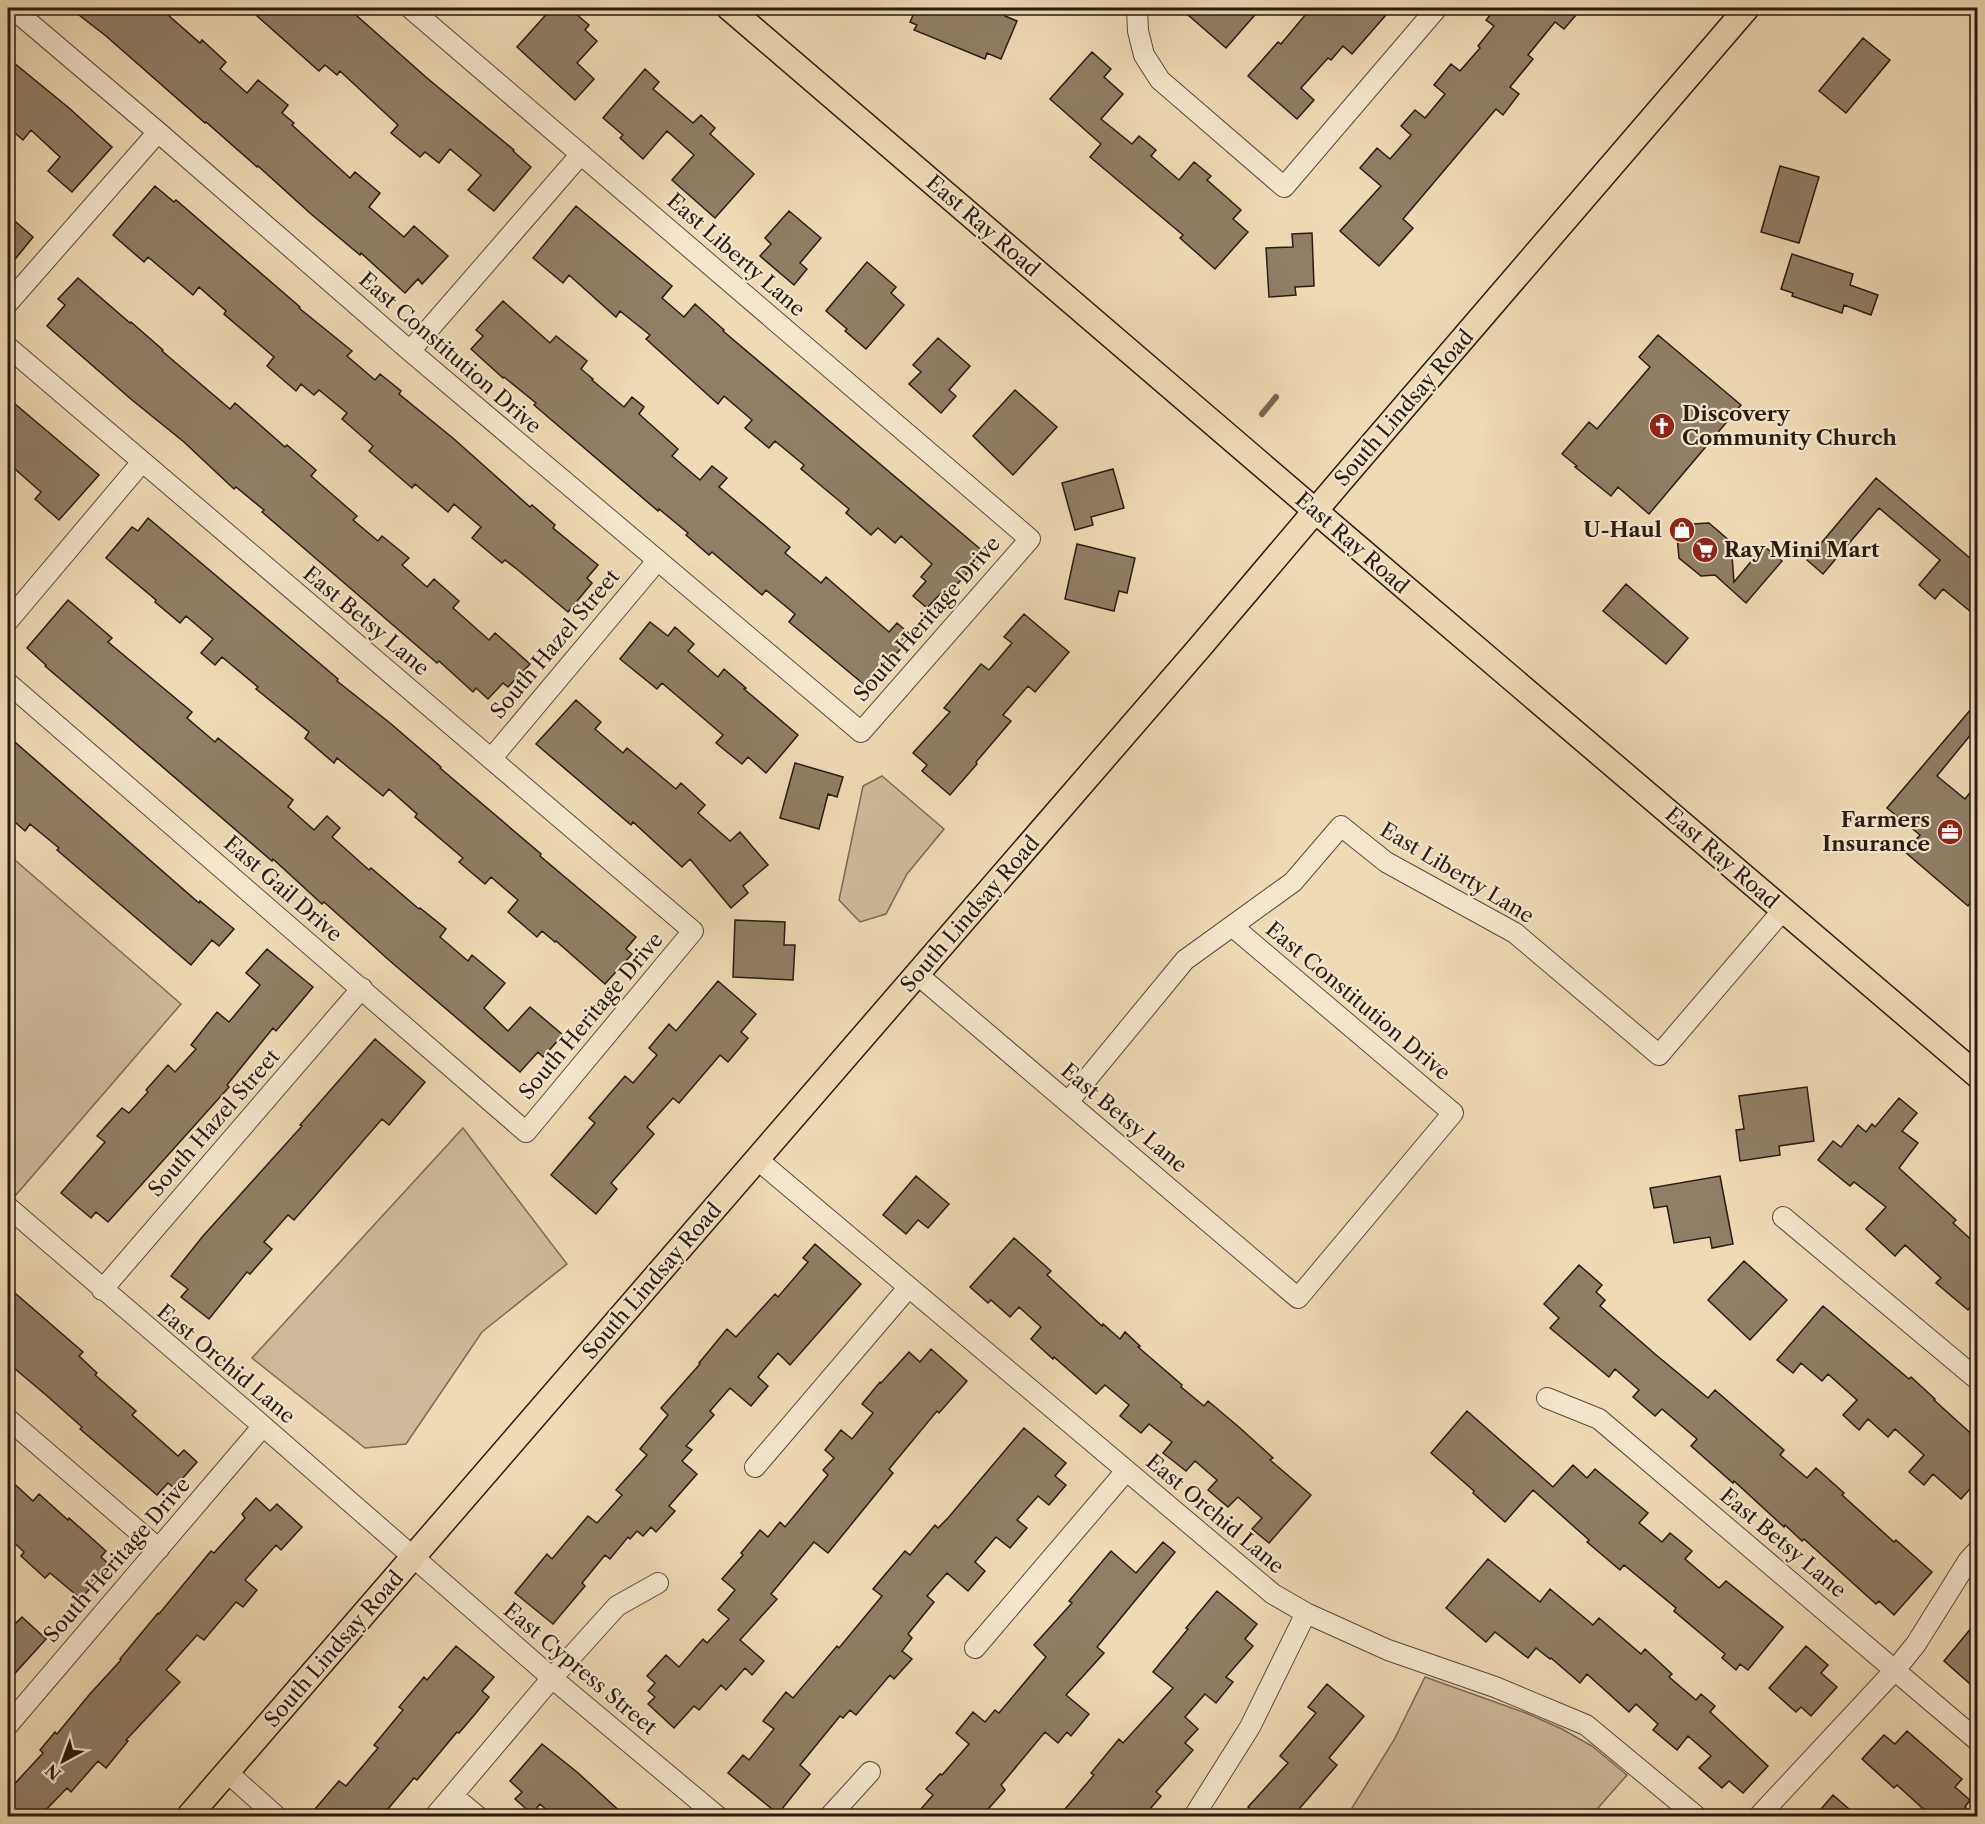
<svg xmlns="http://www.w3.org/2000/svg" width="1985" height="1824" font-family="'Libre Caslon Text',serif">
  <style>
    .green { fill: #cdba98; stroke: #7b6b55; stroke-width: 1.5 }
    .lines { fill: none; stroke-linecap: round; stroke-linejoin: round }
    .stream { stroke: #776752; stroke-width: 6 }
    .building { fill: #8f7f66; stroke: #291c12; stroke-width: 1.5 }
    .minor-casing { stroke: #5a4c3a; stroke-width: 22 }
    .major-casing { stroke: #291c12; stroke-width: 27 }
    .minor { stroke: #f4e7ce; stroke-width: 20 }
    .major { stroke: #eedab3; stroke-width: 24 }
    .labels { text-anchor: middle; stroke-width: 4.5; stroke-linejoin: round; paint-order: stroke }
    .street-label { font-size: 21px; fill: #291c12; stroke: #f4e7ce }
    .poi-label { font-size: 21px; font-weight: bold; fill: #291c12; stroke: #f4e7ce; text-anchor: start }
  </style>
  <rect width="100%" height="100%" fill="#eedab3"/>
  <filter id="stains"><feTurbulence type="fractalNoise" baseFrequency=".00333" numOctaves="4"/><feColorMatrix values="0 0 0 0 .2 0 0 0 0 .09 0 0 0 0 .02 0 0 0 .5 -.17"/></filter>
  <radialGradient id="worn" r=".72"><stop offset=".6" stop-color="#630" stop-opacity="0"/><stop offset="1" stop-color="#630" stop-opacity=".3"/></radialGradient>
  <path class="green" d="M882 776 944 829 907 874 886 914 860 922 839 900 863 786Z
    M8 854 181 1004 15 1196 8 1188Z
    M463 1128 567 1264 482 1332 406 1444 365 1448 252 1358Z
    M1425 1677 1526 1713 1562 1729 1592 1746 1627 1775 1591 1816H1347L1394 1740Z"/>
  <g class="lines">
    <path class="stream" d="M1262 414 1276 397"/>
  </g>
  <path class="building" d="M70 8H160L200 43 202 40 226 62 220 69 247 93 258 80 288 105 282 113 294 123 292 125 350 178 355 172 380 193 369 207 404 237 414 226 448 256 422 284 418 279 405 293 361 253 360 255 311 214 258 166 257 167 206 122 205 123 106 36Z
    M248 8H348L427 78 514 150 513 151 531 167 494 211 468 190 481 175 450 149 439 163 425 152 420 157 391 133 398 125 340 71 337 75 325 65 319 71Z
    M552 8H569L589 25 585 30 597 41 577 63 594 79 575 100 517 47Z
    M916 8H993L1006 13 1005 16 1017 21 1001 59 987 53 985 59 914 30 917 25 910 22Z
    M1180 8H1261L1226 48Z
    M1311 8H1392L1352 54 1343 46 1331 60 1328 58 1301 88 1314 100 1297 119 1248 76 1278 42 1281 44Z
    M1496 8H1582L1564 29 1555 22 1528 55 1533 59 1510 87 1519 94 1503 115 1496 109 1403 219 1413 228 1379 266 1340 231 1381 186 1360 168 1377 148 1390 159 1411 135 1401 126 1415 110 1425 118 1445 94 1434 85 1451 64 1460 71 1480 48 1478 46 1494 26 1486 20Z
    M1863 38 1890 60 1846 113 1819 91Z
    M1092 52 1111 69 1104 77 1123 94 1101 119 1132 144 1139 136 1156 150 1151 156 1179 180 1194 162 1211 176 1207 180 1241 210 1233 219 1248 232 1215 269 1180 238 1183 235 1090 157 1101 144 1050 99Z
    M8 58 69 108 112 147 72 192 48 171 60 157 31 130 23 140 8 127Z
    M645 69 659 82 653 89 693 123 701 115 715 128 710 134 754 174 715 218 672 180 694 155 667 131 643 159 620 138 623 135 603 118Z
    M1780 166 1819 177 1799 243 1761 232Z
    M155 186 174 202 176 200 300 307 299 308 352 351 347 356 375 380 380 374 401 391 399 394 454 439 530 507 532 505 555 525 553 528 598 565 587 578 592 583 568 612 518 570 505 560 502 563 472 538 481 527 454 504 448 512 415 484 412 488 369 451 373 446 342 419 347 413 319 390 314 395 301 384 296 391 267 366 274 357 224 314 226 311 199 287 193 295 148 257 144 262 113 235Z
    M576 206 672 286 662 298 684 317 695 304 724 330 723 331 985 553 945 598 940 594 927 608 913 596 926 581 921 577 932 564 901 536 895 543 878 528 871 535 846 513 849 509 801 469 804 465 775 441 769 448 745 428 752 420 724 396 718 404 646 339 650 335 620 311 616 317 569 275 563 283 533 258Z
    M789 211 821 238 800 263 807 269 794 285 760 256 771 244 765 238Z
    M8 215 33 237 8 268Z
    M1312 233 1314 286 1295 287 1296 295 1269 297 1266 248 1293 247 1292 234Z
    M1792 254 1853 274 1850 285 1878 295 1871 315 1844 305 1842 313 1792 296 1793 293 1781 289Z
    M867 262 896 287 891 293 904 305 866 349 845 331 847 329 826 311Z
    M78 278 130 323 131 322 163 350 162 351 230 409 235 403 285 447 287 445 316 470 311 476 357 516 353 520 378 541 382 536 409 558 402 565 427 587 434 579 459 601 453 608 489 640 495 633 530 664 508 687 503 683 488 699 476 688 473 692 439 661 437 663 262 512 264 510 236 487 234 489 184 442 132 400 47 326 65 305 58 299Z
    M503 301 550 343 556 336 587 361 581 369 593 379 592 380 624 407 632 397 644 407 639 414 678 449 672 456 700 480 712 466 727 478 719 487 790 547 785 553 821 583 826 577 889 632 897 623 912 636 867 687 789 622 795 614 766 590 762 595 712 552 709 555 686 535 688 533 659 509 658 511 534 405 536 403 504 377 503 378 471 349 483 336 476 330Z
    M1658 335 1741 405 1649 514 1618 487 1611 496 1575 467 1577 466 1562 454 1589 422 1597 429 1650 367 1639 357Z
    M938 338 970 366 949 390 956 396 941 413 909 384 921 372 913 365Z
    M1015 390 1057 427 1013 475 973 436Z
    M8 398 99 475 59 520 35 499 41 492 8 463Z
    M1113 469 1124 508 1091 517 1093 525 1075 530 1062 483Z
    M1876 478 1977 564V617L1943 589 1935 599 1919 585 1940 560 1879 508 1823 574 1807 560Z
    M148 518 338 679 337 681 390 723 441 767 440 768 541 854 540 856 636 937 626 949 632 954 605 984 556 941 555 942 542 931 537 937 508 912 518 900 491 877 485 884 459 862 463 858 415 817 417 814 389 789 383 796 337 758 334 763 305 738 309 732 256 689 258 687 222 657 215 665 201 653 213 639 186 616 180 623 155 602 156 600 106 558 132 527 138 531Z
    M1709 523 1731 542 1734 582 1764 546 1782 561 1746 603 1715 575 1701 576 1679 558 1676 525Z
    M1077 544 1135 558 1127 593 1119 591 1114 611 1065 599Z
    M1626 584 1688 638 1666 664 1603 611Z
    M68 600 112 638 108 642 192 712 187 718 215 742 218 738 293 800 288 807 314 830 327 816 340 828 332 837 369 870 371 868 419 909 420 908 446 929 440 937 468 961 472 955 505 983 484 1008 508 1031 530 1007 563 1035 543 1057 538 1052 520 1072 390 961 324 902 322 904 273 859 272 861 45 666 46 665 27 648Z
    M1024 614 1069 652 1035 692 1028 686 1003 715 1011 721 976 762 977 764 950 795 922 771 927 765 913 753 950 712 944 708 981 664 989 670 1012 643 1004 637Z
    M650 622 668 636 675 627 694 644 688 651 718 677 724 669 746 688 744 689 798 735 766 773 748 757 742 764 716 743 723 735 662 683 657 689 620 659Z
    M576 700 601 722 595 729 623 753 627 748 676 789 681 783 705 805 698 813 730 841 740 832 768 865 743 886 748 893 731 908 690 859 682 867 633 822 631 825 536 744Z
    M1977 702V727L1937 776 1965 799 1977 784V894L1968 906 1905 852 1920 835 1887 808Z
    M8 736 199 903 200 901 234 929 219 946 212 940 191 965 57 850 59 848 30 824 25 831 8 816Z
    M795 763 843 777 837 797 828 794 819 829 780 818Z
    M735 920 785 922 784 945H795L793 980 733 977Z
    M267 949 313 987 276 1031 273 1028 227 1085 229 1087 108 1222 96 1212 91 1218 61 1193 105 1142 97 1136 122 1108 129 1113 148 1092 146 1090 168 1065 175 1072 196 1049 191 1045 217 1012 229 1022 260 985 246 973Z
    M718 981 756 1014 741 1032 748 1038 728 1062 720 1055 679 1103 673 1098 647 1127 654 1134 611 1183 617 1189 596 1214 551 1175 595 1123 589 1118 625 1076 633 1083 657 1055 649 1048 669 1024 676 1031Z
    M375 1039 425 1082 389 1125 382 1119 294 1220 288 1215 264 1242 272 1249 250 1274 247 1272 209 1319 181 1297 188 1289 171 1276 203 1236 302 1126 300 1125Z
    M1807 1087 1814 1141 1779 1146 1780 1155 1740 1161 1736 1130 1744 1129 1739 1096Z
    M1899 1098 1917 1113 1902 1131 1918 1143 1899 1168 1956 1220 1953 1223 1977 1245V1299L1968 1310 1936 1283 1941 1278 1905 1245 1895 1256 1866 1229 1886 1207 1854 1182 1850 1186 1818 1160 1833 1141 1841 1147 1858 1125 1866 1132 1872 1124 1875 1127Z
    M916 1176 949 1204 928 1228 918 1220 906 1234 883 1215Z
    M1720 1176 1733 1244 1712 1248 1710 1237 1674 1243 1667 1206 1654 1208 1650 1188Z
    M1014 1238 1051 1271 1047 1275 1102 1326 1103 1324 1120 1339 1125 1332 1140 1346 1138 1347 1182 1385 1181 1387 1204 1406 1208 1401 1240 1428 1273 1458 1270 1460 1311 1495 1269 1543 1252 1529 1262 1518 1238 1497 1228 1507 1208 1490 1217 1480 1195 1461 1186 1471 1163 1453 1172 1442 1149 1424 1141 1433 1120 1416 1129 1405 1105 1385 1096 1394 1054 1357 1053 1359 1031 1339 1041 1327 1019 1307 1010 1317 991 1300 988 1303 970 1287Z
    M815 1244 861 1284 790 1365 778 1353 758 1377 768 1386 751 1406 730 1388 710 1411 714 1415 686 1446 692 1450 682 1461 697 1474 669 1506 675 1511 656 1532 651 1527 643 1536 637 1531 630 1539 628 1537 610 1559 605 1555 582 1583 585 1586 553 1624 515 1593 547 1554 552 1559 588 1516 597 1523 622 1495 616 1490 647 1455 640 1449 668 1415 661 1408 700 1364 699 1363 727 1329 736 1337 775 1294 778 1297 808 1262 803 1258Z
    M1744 1261 1787 1300 1750 1340 1708 1300Z
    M1579 1265 1602 1285 1596 1292 1605 1300 1600 1306 1655 1354 1708 1398 1715 1390 1784 1450 1780 1455 1807 1478 1816 1468 1844 1493 1842 1495 1894 1542 1896 1540 1932 1572 1894 1615 1879 1601 1876 1604 1804 1539 1802 1541 1785 1525 1784 1527 1734 1481 1733 1483 1691 1446 1697 1439 1662 1409 1655 1416 1633 1397 1639 1390 1615 1369 1609 1377 1550 1328 1559 1318 1544 1304Z
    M8 1287 83 1352 79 1356 97 1373 95 1375 136 1411 132 1415 178 1456 184 1450 197 1462 174 1488 168 1483 157 1495 80 1429 82 1427 46 1395 8 1363Z
    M1823 1306 1909 1379 1911 1377 1935 1399 1934 1400 1977 1439V1481L1961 1499 1933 1474 1924 1485 1909 1472 1924 1455 1895 1429 1888 1437 1868 1419 1859 1430 1843 1415 1857 1400 1828 1374 1822 1381 1801 1363 1793 1373 1777 1360Z
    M931 1349 967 1381 939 1413 937 1411 889 1469 893 1473 828 1553 814 1542 771 1594 777 1599 740 1640 764 1661 752 1675 745 1668 726 1690 721 1685 699 1710 694 1706 674 1728 648 1704 655 1697 648 1691 655 1683 647 1676 666 1655 679 1667 703 1639 707 1643 729 1619 718 1610 735 1590 722 1579 743 1555 741 1553 760 1530 768 1537 780 1522 785 1527 828 1475 823 1470 834 1458 825 1450 841 1430 852 1439 873 1413 862 1404 880 1382 881 1383 909 1352 920 1362Z
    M1467 1411 1553 1487 1573 1465 1587 1478 1595 1469 1648 1513 1639 1523 1662 1542 1670 1533 1692 1551 1685 1559 1719 1588 1726 1581 1783 1627 1748 1670 1740 1664 1736 1670 1722 1658 1725 1654 1674 1611 1676 1608 1624 1565 1620 1570 1587 1542 1589 1540 1533 1490 1505 1522 1473 1493 1474 1491 1431 1453Z
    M1024 1428 1066 1463 1055 1476 1066 1485 1049 1505 1038 1496 1017 1520 1027 1528 1010 1548 996 1537 975 1562 985 1571 968 1591 947 1573 927 1596 934 1602 908 1634 912 1638 902 1651 912 1659 894 1679 890 1675 856 1715 850 1710 843 1718 840 1716 800 1765 810 1774 778 1814 728 1773 743 1755 749 1760 774 1729 763 1721 786 1692 793 1698 837 1646 839 1648 882 1596 873 1589 905 1551 910 1555 935 1525 938 1528 948 1518Z
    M8 1478 33 1501 39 1494 68 1520 69 1518 106 1551 101 1557 110 1565 81 1599 50 1573 45 1578 21 1556 24 1552 8 1537Z
    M256 1498 270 1511 277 1504 302 1527 281 1550 276 1545 245 1580 257 1590 243 1607 236 1602 204 1640 197 1635 166 1670 180 1682 126 1740 128 1741 106 1768 98 1761 71 1792 67 1788 40 1816H8V1791L43 1753 40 1750 55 1732 57 1734 89 1695 121 1660 120 1659 158 1613 159 1614 211 1551 214 1553 245 1518 242 1514Z
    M1163 1542 1175 1552 1097 1647 1104 1653 1066 1695 1089 1714 1071 1736 1067 1732 1058 1743 1045 1732 1001 1785 1005 1790 982 1816H915L933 1795 926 1789 940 1774 942 1775 969 1744 956 1733 973 1712 985 1722 995 1710 999 1713 1046 1657 1034 1645 1072 1603 1069 1601 1111 1551 1136 1573Z
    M1488 1559 1540 1602 1550 1589 1593 1625 1599 1618 1641 1654 1645 1649 1672 1674 1669 1677 1696 1700 1701 1694 1715 1706 1710 1712 1768 1766 1743 1793 1729 1781 1722 1788 1699 1768 1711 1756 1688 1736 1677 1750 1653 1730 1658 1724 1636 1704 1629 1712 1587 1674 1580 1683 1551 1658 1550 1659 1536 1648 1528 1658 1495 1632 1486 1642 1446 1608Z
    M1217 1591 1257 1624 1245 1639 1253 1646 1226 1677 1233 1682 1216 1703 1205 1694 1185 1717 1198 1729 1185 1743 1193 1750 1156 1792 1161 1796 1144 1816H1059L1094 1775 1091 1773 1119 1739 1123 1743 1173 1688 1153 1672 1188 1629 1186 1628Z
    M8 1615 16 1623 22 1617 46 1639 8 1681Z
    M1977 1621V1690L1944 1661Z
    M456 1646 494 1677 482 1691 489 1697 476 1713 459 1733 457 1732 417 1780 414 1778 382 1816H309L339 1781 346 1786 378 1748 374 1745 403 1710 399 1707 424 1677 427 1680Z
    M1806 1646 1828 1665 1821 1673 1837 1687 1811 1716 1801 1707 1796 1712 1769 1688Z
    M1327 1684 1364 1716 1329 1758 1337 1765 1293 1816H1259L1248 1807 1288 1763 1280 1756 1316 1713 1308 1707Z
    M1907 1731 1962 1779 1955 1787 1970 1800 1965 1807 1975 1816H1931L1897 1785 1894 1788 1862 1759 1884 1735 1895 1744Z
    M542 1744 577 1772 625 1816H553L540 1804 532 1814 515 1799 522 1792 510 1781Z
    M1833 1795 1857 1816H1815Z"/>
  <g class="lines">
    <g class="minor-casing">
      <path id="minor" d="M12 8 158 132 410 351 861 732 1030 539 410 8
        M1137 8 1138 31 1144 55 1160 80 1284 187 1437 8
        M8 303 158 132
        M8 347 693 931 526 1132 8 683
        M410 351 581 154
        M8 621 142 462
        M491 759 657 561
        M918 975 1298 1298 1453 1113 1232 926
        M1068 1102 1185 960 1293 882 1341 826 1386 862 1515 933 1659 1055 1783 910
        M758 1160 1273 1594 1306 1613 1388 1650 1495 1687 1586 1725 1696 1816
        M8 1207 263 1426 552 1678 717 1816
        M1783 1217 1978 1380
        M102 1290 362 988
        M1547 1398 1599 1419 1978 1741
        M8 1419 159 1549
        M755 1467 908 1288
        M975 1648 1126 1471
        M8 1725 263 1426
        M228 1773 276 1816
        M453 1796 477 1816
        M435 1816 552 1678 617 1606 658 1583
        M830 1816 870 1772
        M1194 1816 1250 1727 1306 1613
        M1759 1816 1895 1670 1916 1644 1968 1561 1978 1550"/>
    </g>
    <g class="major-casing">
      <path id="major" d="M729 8 1347 538 1978 1076
        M189 1816 1200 647 1344 477 1747 8"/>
    </g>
    <use href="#minor" class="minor"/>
    <use href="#major" class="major"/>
  </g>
  <defs>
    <g id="church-disc" transform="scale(1.35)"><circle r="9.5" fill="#8f2418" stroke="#f4e7ce"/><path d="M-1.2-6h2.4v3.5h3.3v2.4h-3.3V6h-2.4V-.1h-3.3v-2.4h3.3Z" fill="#fff"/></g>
    <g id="shop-disc" transform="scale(1.35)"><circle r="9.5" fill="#8f2418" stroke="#f4e7ce"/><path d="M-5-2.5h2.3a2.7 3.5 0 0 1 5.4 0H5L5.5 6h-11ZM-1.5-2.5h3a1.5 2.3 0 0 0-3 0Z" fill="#fff"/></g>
    <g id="supermarket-disc" transform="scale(1.35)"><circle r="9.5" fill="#8f2418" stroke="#f4e7ce"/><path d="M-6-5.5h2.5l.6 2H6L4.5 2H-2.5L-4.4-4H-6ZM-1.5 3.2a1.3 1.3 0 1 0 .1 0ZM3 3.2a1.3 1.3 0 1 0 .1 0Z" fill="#fff"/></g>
    <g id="office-disc" transform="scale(1.35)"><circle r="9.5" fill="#8f2418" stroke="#f4e7ce"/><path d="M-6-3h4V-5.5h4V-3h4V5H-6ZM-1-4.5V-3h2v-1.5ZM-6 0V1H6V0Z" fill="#fff"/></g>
  </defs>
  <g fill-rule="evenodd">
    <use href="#church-disc" x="1662" y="426"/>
    <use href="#shop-disc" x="1682" y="530"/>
    <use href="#supermarket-disc" x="1705" y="550"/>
    <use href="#office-disc" x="1950" y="832"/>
  </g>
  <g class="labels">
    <g class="street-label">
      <text transform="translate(983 226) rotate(41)" y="7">East Ray Road</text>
      <text transform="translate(736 255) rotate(41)" y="7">East Liberty Lane</text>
      <text transform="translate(450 353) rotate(41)" y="7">East Constitution Drive</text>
      <text transform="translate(1404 408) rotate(-49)" y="7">South Lindsay Road</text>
      <text transform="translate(1352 543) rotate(41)" y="7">East Ray Road</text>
      <text transform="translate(927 619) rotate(-49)" y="7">South Heritage Drive</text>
      <text transform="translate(366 621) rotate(40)" y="7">East Betsy Lane</text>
      <text transform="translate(555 644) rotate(-50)" y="7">South Hazel Street</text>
      <text transform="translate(1722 858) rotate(41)" y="7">East Ray Road</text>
      <text transform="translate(1457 873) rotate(31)" y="7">East Liberty Lane</text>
      <text transform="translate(283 889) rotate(41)" y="7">East Gail Drive</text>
      <text transform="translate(970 914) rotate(-49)" y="7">South Lindsay Road</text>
      <text transform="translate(1358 1001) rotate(40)" y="7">East Constitution Drive</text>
      <text transform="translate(591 1016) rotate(-50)" y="7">South Heritage Drive</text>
      <text transform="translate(1124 1118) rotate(40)" y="7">East Betsy Lane</text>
      <text transform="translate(214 1123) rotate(-49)" y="7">South Hazel Street</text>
      <text transform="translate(652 1281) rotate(-49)" y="7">South Lindsay Road</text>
      <text transform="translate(226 1364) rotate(40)" y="7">East Orchid Lane</text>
      <text transform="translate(1215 1514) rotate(40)" y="7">East Orchid Lane</text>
      <text transform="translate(1783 1543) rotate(40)" y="7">East Betsy Lane</text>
      <text transform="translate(117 1560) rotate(-49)" y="7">South Heritage Drive</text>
      <text transform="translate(334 1649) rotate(-49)" y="7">South Lindsay Road</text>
      <text transform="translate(580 1669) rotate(40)" y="7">East Cypress Street</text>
    </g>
    <g class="poi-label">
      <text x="1682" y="421">Discovery<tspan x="1682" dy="24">Community Church</tspan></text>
      <text x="1662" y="537" text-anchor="end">U-Haul</text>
      <text x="1724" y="557">Ray Mini Mart</text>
      <text x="1930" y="827" text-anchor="end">Farmers<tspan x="1930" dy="24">Insurance</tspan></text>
    </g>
  </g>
  <rect width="1985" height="1824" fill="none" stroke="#eedab3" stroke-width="30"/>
  <rect x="9" y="9" width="1967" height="1806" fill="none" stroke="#291c12" stroke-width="3"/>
  <rect x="15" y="15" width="1955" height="1794" fill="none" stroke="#291c12" stroke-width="1.5"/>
  <g transform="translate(63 1761) rotate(221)" stroke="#f4e7ce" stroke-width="4.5" paint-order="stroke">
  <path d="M0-4.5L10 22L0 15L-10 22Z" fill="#291c12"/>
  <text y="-9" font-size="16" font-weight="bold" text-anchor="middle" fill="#291c12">N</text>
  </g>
  <rect width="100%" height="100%" filter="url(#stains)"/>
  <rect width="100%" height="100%" fill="url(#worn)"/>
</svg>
